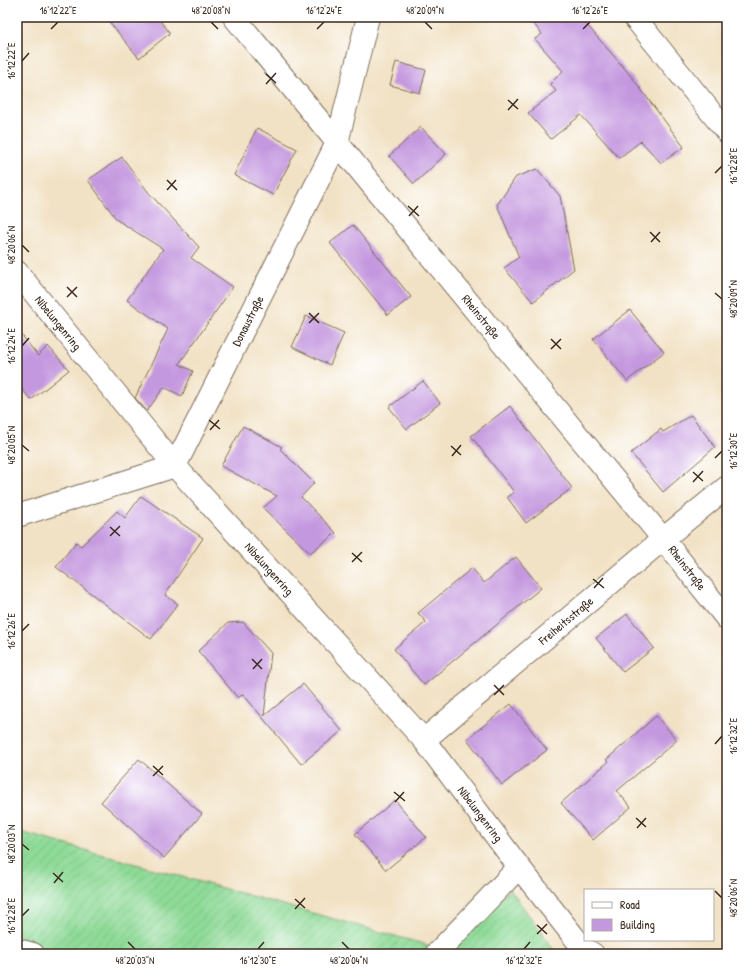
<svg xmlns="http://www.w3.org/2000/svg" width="744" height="971" font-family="'Patrick Hand',sans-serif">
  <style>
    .garden { fill: url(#garden-furrows); stroke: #64825a }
    .building { fill: #c498df }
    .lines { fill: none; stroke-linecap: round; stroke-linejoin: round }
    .street-casing { stroke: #7b6a58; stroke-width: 24 }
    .street { stroke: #fff; stroke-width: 22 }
    .ticks { fill: none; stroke: #3b2a1e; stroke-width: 1.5 }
    .labels { text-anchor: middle; stroke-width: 3; stroke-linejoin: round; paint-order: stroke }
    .street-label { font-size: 12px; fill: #3b2a1e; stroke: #fff }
    .neatline { fill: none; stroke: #3b2a1e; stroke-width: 1.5 }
    .ticks-label { font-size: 10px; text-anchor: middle; fill: #3b2a1e }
  </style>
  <defs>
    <pattern id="garden-furrows" width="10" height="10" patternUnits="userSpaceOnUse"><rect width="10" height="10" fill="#8eda97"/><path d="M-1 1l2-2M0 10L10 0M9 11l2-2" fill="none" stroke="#7bbb82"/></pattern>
  </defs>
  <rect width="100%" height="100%" fill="#fff"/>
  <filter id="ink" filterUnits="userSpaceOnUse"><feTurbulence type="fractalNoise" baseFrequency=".025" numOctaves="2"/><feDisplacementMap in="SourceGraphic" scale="8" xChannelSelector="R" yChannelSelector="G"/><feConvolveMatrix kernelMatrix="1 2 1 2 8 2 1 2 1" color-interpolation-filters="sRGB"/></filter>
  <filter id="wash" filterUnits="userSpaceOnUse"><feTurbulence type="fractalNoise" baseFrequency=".012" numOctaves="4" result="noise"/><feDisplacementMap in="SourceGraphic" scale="16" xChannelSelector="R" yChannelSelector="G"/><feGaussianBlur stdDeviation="0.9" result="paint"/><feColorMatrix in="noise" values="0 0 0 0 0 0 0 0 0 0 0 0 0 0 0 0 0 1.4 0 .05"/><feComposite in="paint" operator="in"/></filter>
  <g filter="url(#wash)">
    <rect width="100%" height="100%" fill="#f2e2c5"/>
    <path class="garden" d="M17 831 442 949 510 889 554 950 562 954H17Z"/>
    <g id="blocks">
      <path class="building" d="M105 17H157L170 33 139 58Z
        M528 17H580L631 76 684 147 661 163 641 141 619 158 581 115 551 139 528 113 556 91 550 84 563 71 535 39 542 34Z
        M396 62 426 70 420 93 390 85Z
        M421 127 446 154 414 184 389 156Z
        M257 128 297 149 273 195 234 175Z
        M122 157 149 193 199 247 191 258 233 287 179 364 193 371 182 396 164 387 147 411 135 398 168 329 127 300 163 249 117 220 88 180Z
        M537 169 560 196 574 269 533 302 504 268 519 257 497 205 516 177Z
        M353 225 411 297 388 315 330 243Z
        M630 310 664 352 627 381 593 339Z
        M306 316 344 333 330 365 292 347Z
        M17 329 38 356 48 346 69 370 31 400 17 383Z
        M423 381 440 403 407 429 389 407Z
        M510 406 572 488 526 523 507 497 514 492 471 436Z
        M691 415 715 447 663 492 631 453 661 429 663 432Z
        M243 426 282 447 280 449 314 483 301 497 336 533 310 553 263 508 277 496 221 466Z
        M141 496 203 538 165 595 178 604 151 639 56 567 76 542 81 546 117 511 125 518Z
        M516 557 541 588 424 685 394 649 426 622 418 613 472 568 484 583Z
        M627 614 654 648 623 672 596 638Z
        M243 622 271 653 264 716 303 684 342 731 301 764 243 694 238 698 198 651 228 623Z
        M511 704 547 750 502 785 467 739Z
        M656 716 677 740 617 791 631 807 593 840 561 803 608 762 606 760Z
        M139 759 202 814 164 858 101 802Z
        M395 800 426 837 386 870 355 834Z"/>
    </g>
  </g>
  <g filter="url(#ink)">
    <use href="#blocks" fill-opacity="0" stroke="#7b6a58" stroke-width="1"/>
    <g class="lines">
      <g class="street-casing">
        <path id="street" d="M234 17 663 539 727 619
          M634 17 727 132
          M17 272 175 466 424 740 519 867 582 947 593 954
          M17 516 175 466 337 143 368 17
          M424 740 663 539 727 487
          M17 950 33 954
          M436 954 519 867"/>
      </g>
      <use href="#street" class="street"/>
    </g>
  </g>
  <path class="ticks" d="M211 22 218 29M425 22 432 29M51 29 58 22M317 29 324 22M583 29 590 22M22 61 29 53M266 74 276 83M266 84 276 73M508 100 518 109M508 110 518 99M715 173 722 166M167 180 177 190M167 190 176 180M408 206 419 216M409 216 418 206M650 232 660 242M651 242 660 232M22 245 29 252M67 287 77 297M715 293 722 299M67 297 77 287M309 313 319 323M309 323 319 313M551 339 561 349M22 346 29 338M551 349 561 339M209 420 220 429M210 430 219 420M22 445 29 451M451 446 461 455M452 456 461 445M715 458 722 451M693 472 703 481M693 482 703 471M110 527 120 536M110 536 120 526M352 553 362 562M352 562 362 552M593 579 604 588M594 588 603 578M22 631 29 624M252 659 262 669M253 669 262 659M494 685 504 695M494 695 504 685M715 744 722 736M153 766 163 775M153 776 163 766M394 792 405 801M395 802 404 792M636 818 646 827M637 828 646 818M22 844 29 850M53 873 63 882M54 883 63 872M715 891 722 898M295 899 305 908M295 909 305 898M22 916 29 909M537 925 547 934M537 934 547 924M128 942 135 949M342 942 349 949M258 949 264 942M524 949 530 942"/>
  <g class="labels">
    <g class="street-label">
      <text transform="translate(481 317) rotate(51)" y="4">Rheinstraße</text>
      <text transform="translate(248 321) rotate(-63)" y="4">Donaustraße</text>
      <text transform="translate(58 323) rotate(51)" y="4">Nibelungenring</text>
      <text transform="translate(687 568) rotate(52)" y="4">Rheinstraße</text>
      <text transform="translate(269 569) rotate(48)" y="4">Nibelungenring</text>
      <text transform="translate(566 621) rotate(-40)" y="4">Freiheitsstraße</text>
      <text transform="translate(480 814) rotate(53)" y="4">Nibelungenring</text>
    </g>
  </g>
  <rect width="744" height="971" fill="none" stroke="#fff" stroke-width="44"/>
  <rect x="584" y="889" width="130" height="52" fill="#ffffff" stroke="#b1aaa5"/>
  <rect x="592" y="902" width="20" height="6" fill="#ffffff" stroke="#b1aaa5"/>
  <text x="620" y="909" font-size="12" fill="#3b2a1e">Road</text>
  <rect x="592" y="919" width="20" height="12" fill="#c498df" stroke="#b1aaa5"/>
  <text x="620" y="929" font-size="12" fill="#3b2a1e">Building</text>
  <rect x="22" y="22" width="700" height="927" class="neatline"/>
  <g class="ticks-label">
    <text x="58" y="14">16°12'22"E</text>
    <text x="211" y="14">48°20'08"N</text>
    <text x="324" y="14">16°12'24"E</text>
    <text x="425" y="14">48°20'09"N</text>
    <text x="590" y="14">16°12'26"E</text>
    <text transform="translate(11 61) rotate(-90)" y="4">16°12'22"E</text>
    <text transform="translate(733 166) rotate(-90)" y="4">16°12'28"E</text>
    <text transform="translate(11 245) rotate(-90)" y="4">48°20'06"N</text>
    <text transform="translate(733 299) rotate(-90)" y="4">48°20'09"N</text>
    <text transform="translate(11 346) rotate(-90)" y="4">16°12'24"E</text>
    <text transform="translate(11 445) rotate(-90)" y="4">48°20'05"N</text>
    <text transform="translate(733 451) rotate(-90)" y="4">16°12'30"E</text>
    <text transform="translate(11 631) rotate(-90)" y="4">16°12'26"E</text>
    <text transform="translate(733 736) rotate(-90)" y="4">16°12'32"E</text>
    <text transform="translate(11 844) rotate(-90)" y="4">48°20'03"N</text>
    <text transform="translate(733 898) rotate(-90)" y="4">48°20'06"N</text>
    <text transform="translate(11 916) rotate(-90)" y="4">16°12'28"E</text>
    <text x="135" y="964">48°20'03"N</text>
    <text x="258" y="964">16°12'30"E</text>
    <text x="349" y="964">48°20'04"N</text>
    <text x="524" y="964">16°12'32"E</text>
  </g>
</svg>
